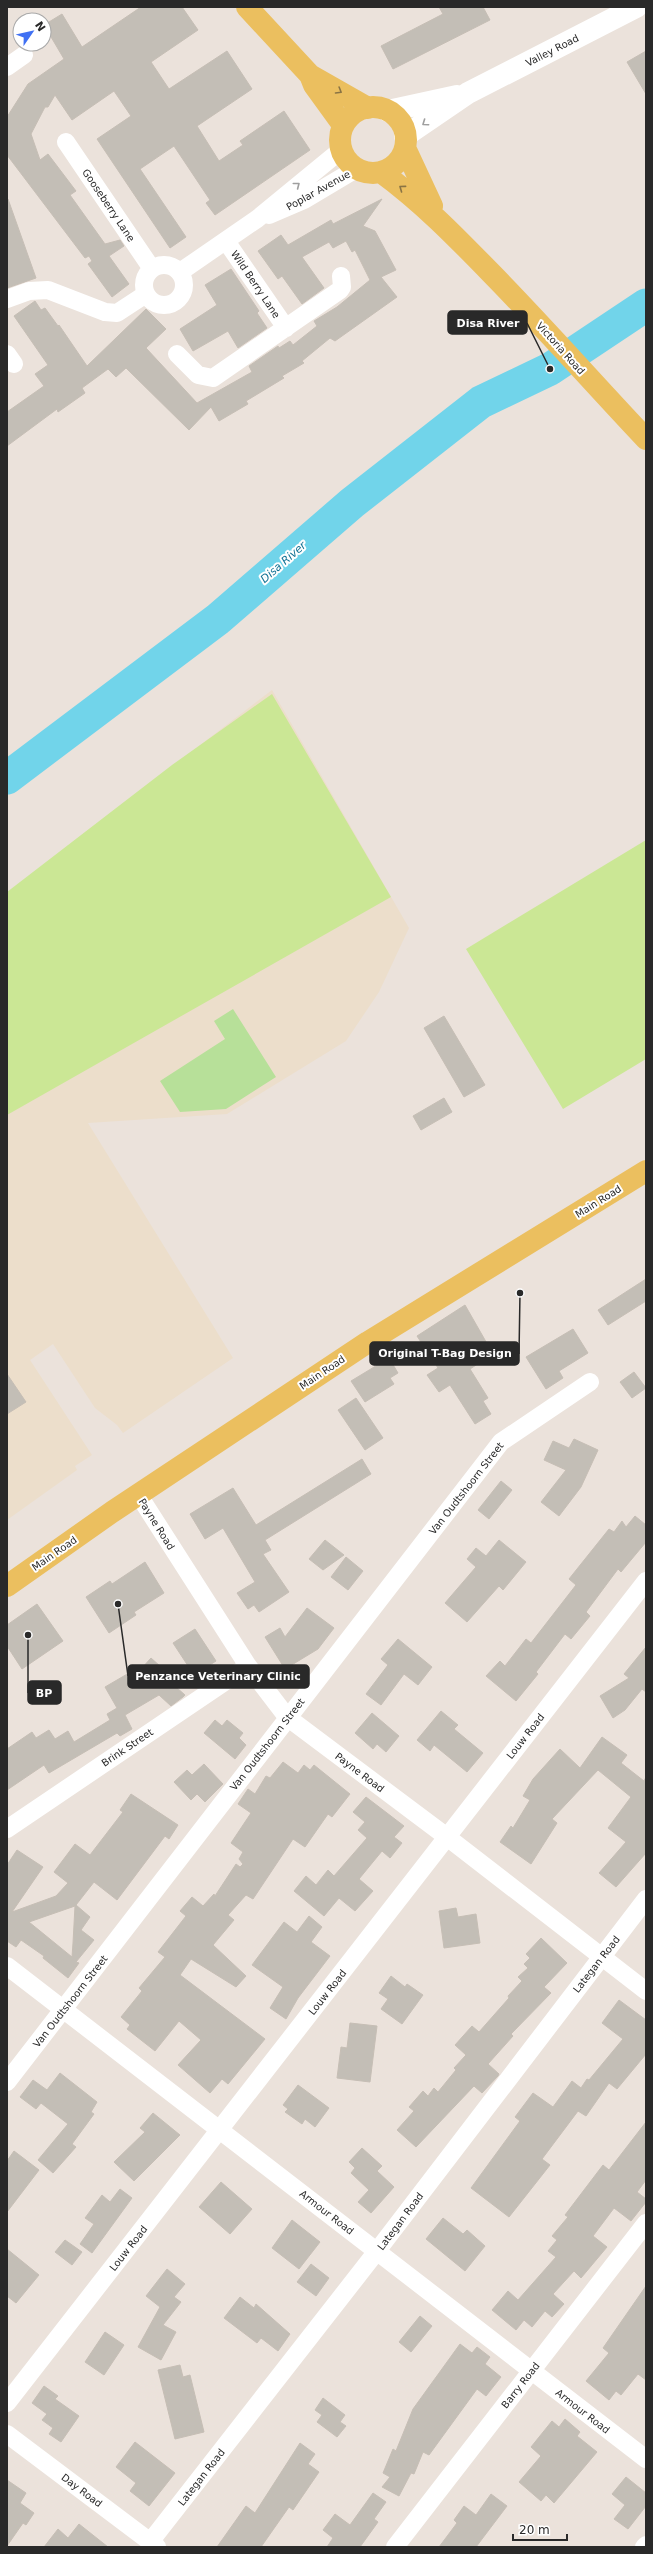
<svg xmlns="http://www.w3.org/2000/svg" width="653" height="2554" font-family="'DejaVu Sans',sans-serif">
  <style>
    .education { fill: #ecdecb }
    .green { fill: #b7e099 }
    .pitch { fill: #cbe795 }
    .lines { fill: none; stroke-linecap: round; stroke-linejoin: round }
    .river { stroke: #71d4ea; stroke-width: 33 }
    .building { fill: #c3beb6; stroke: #c6beb5; fill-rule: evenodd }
    .minor { stroke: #fff; stroke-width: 18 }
    .tertiary { stroke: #fff; stroke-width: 22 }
    .primary { stroke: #ebbf5f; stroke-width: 22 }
    .oneway { stroke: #8a7444 }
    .oneway2 { stroke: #9f9f9f }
    .labels { text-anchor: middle; stroke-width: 4; stroke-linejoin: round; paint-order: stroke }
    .street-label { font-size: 10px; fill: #292929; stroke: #fff }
    .water-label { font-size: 11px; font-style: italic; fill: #127294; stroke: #fff }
    .leader { fill: none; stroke: #292929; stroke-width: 1.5 }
    .callout-dot { fill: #292929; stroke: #fff; stroke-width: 1.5 }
    .callout { fill: #292929; stroke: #292929; stroke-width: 1.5 }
    .callout-label { font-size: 11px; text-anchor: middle; font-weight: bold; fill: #fff }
  </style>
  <rect width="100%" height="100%" fill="#ebe2db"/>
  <path class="education" d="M272 690 409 928 379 992 346 1041 227 1114 88 1123 233 1358 123 1433 117 1425 95 1408 53 1344 30 1360 92 1455 75 1466 77 1470 7 1520V893Z"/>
  <path class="green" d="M233 1009 276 1077 226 1109 180 1112 160 1081 225 1039 214 1021Z"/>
  <path class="pitch" d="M272 694 391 897 7 1115V892L172 765Z
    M646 840V1059L563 1109 466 949Z"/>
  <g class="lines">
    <path class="river" d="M7 778 218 619 352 503 481 402 550 369 646 305"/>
  </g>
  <path class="building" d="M141 7H182L198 30 151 62 169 89 227 51 252 89 197 126 219 161 243 145 240 141 284 111 310 150 215 215 206 203 210 200 174 146 140 169 186 237 170 248 97 139 131 116 114 91 72 120 55 95 48 107H45L31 134 40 160 48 154 76 191 70 195 105 244 120 240 124 246 109 256 129 284 112 297 88 264 92 261 89 256 85 258 7 155V117L28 84 64 59 44 25 62 14 82 47Z
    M439 7H483L490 20 393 69 381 46 443 14Z
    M646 51V94L627 62Z
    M8 199 36 278 7 288V200Z
    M382 199 363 226 375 231 396 270 381 277 397 297 335 341 330 338 302 361 304 363 282 376 284 378 246 401 248 404 219 421 211 407 189 430 126 368 116 377 108 369 82 388 85 393 58 412 57 409 7 446V412L44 386 35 374 48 365 14 316 35 301 41 310 45 308 58 326 59 325 87 366 146 309 166 329 146 348 197 403 252 372 249 366 278 346 279 348 290 341 293 345 317 326 314 321 337 307 370 280 355 250 352 252 346 241 333 248 329 242 302 257 324 288 302 304 282 276 278 279 258 251 281 235 288 245 331 220 333 224Z
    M231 269 259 311 257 313 267 328 238 348 228 331 193 351 180 329 217 305 205 285Z
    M444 1016 485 1085 464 1097 424 1028Z
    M444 1098 452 1112 421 1130 413 1116Z
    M646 1279V1301L608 1325 598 1310Z
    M465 1305 493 1354 470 1369 488 1398 483 1401 491 1414 475 1424 450 1385 439 1392 427 1375 438 1368 417 1336Z
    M573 1329 588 1353 559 1371 563 1378 546 1389 526 1357Z
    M389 1358 398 1373 390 1378 394 1384 365 1402 351 1381Z
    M634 1372 646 1388 632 1398 620 1382Z
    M7 1374 26 1402 7 1414Z
    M356 1398 383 1438 365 1450 338 1410Z
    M574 1439 598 1450 581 1487 559 1516 541 1502 566 1470 544 1460 553 1441 569 1448Z
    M362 1459 371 1474 265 1540 271 1550 263 1554 289 1592 259 1612 254 1605 248 1609 237 1593 255 1582 223 1528 205 1539 190 1514 233 1488 256 1525Z
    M501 1481 512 1490 489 1519 478 1510Z
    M635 1516 646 1525V1542L621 1572 618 1569 586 1612 590 1616 571 1639 565 1634 536 1672 538 1674 516 1701 486 1676 500 1661 505 1666 526 1639 531 1643 576 1585 569 1579 609 1529 614 1532 622 1521 626 1527Z
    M325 1540 344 1555 323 1570 309 1559Z
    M499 1540 526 1562 503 1590 499 1586 467 1622 445 1603 476 1567 467 1559 476 1548 486 1556Z
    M346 1557 363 1571 348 1590 331 1577Z
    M145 1562 164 1593 134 1612 136 1615 109 1633 86 1597 110 1581 112 1584Z
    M37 1604 63 1641 22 1669 7 1646V1625Z
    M307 1608 334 1628 318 1649 285 1669 265 1637 280 1628 285 1637Z
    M195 1629 216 1661 194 1675 173 1643Z
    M398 1639 432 1667 418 1685 404 1674 381 1705 366 1694 388 1665 381 1659Z
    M646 1647V1692L642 1689 625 1710 613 1718 600 1696 629 1678 624 1674Z
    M151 1658 180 1684 176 1687 185 1695 183 1697 171 1706 159 1695 125 1715 132 1729 120 1736 117 1733 49 1773 44 1765 7 1790V1749L32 1732 36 1738 49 1730 55 1739 68 1731 74 1742 110 1720 107 1714 117 1708 105 1687 129 1673 132 1679Z
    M441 1711 458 1725 454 1729 483 1753 467 1772 434 1745 430 1751 417 1740Z
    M372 1713 399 1736 386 1752 377 1744 373 1749 355 1733Z
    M215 1720 222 1726 227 1720 243 1733 239 1738 246 1745 235 1759 204 1733Z
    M602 1737 627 1755 621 1763 644 1781 646 1777V1853L616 1887 599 1873 626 1842 608 1828 631 1797 598 1770 552 1819 557 1823 531 1864 500 1842 511 1826 513 1828 530 1800 523 1796 533 1779 560 1749 580 1768Z
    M283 1762 298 1773 304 1765 310 1770 314 1765 350 1794 332 1817 328 1814 305 1847 293 1839 253 1899 246 1895 228 1915 234 1920 213 1945 246 1976 236 1987 191 1959 180 1975 265 2039 228 2084 222 2079 210 2093 178 2065 201 2040 179 2021 155 2051 127 2029 130 2025 121 2017 142 1991 139 1988 165 1957 158 1952 186 1916 180 1911 192 1897 203 1906 214 1894 215 1896 236 1864 240 1867 243 1864 239 1859 243 1852 231 1843 251 1813 238 1804 248 1789 255 1794 266 1776 270 1778Z
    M204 1764 223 1784 205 1802 197 1794 191 1800 174 1782 187 1770 192 1775Z
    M131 1794 178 1825 169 1839 165 1836 117 1900 94 1882 76 1905 90 1917 81 1930 94 1940 76 1962 79 1963 68 1978 43 1958 44 1956 21 1940 16 1947 7 1941V1865L17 1850 43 1867 12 1912 56 1896 68 1883 54 1872 75 1844 90 1855 123 1812 120 1810ZM75 1906 73 1943 72 1957 29 1922Z
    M366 1797 404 1826 394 1837 402 1843 390 1858 382 1851 359 1879 373 1891 355 1911 339 1898 324 1916 294 1891 306 1876 316 1885 328 1870 334 1876 367 1838 358 1830 365 1822 353 1812Z
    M456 1908 458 1917 476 1914 480 1943 444 1948 439 1911Z
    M309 1916 322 1927 311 1942 330 1956 298 1998 286 2019 270 2008 283 1987 252 1965 284 1922 297 1932Z
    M541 1938 567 1963 544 1987 551 1993 511 2034 513 2036 488 2064 499 2074 498 2076 482 2093 474 2086 416 2147 397 2130 414 2111 409 2107 423 2091 428 2096 434 2088 438 2092 456 2070 454 2068 466 2055 455 2045 472 2026 479 2032 509 1998 508 1996 522 1981 518 1977 528 1968 524 1964 530 1958 526 1954Z
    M391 1976 405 1987 407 1984 423 1995 402 2024 381 2009 388 1999 379 1993Z
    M619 2000 646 2020V2054L617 2089 609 2083 586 2116 578 2111 542 2159 550 2165 509 2217 471 2188 520 2121 515 2117 533 2093 553 2107 572 2081 581 2088 587 2079 589 2080 623 2039 602 2023Z
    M350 2023 377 2026 370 2082 337 2078 341 2047 347 2048Z
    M60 2073 97 2102 91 2112 94 2114 72 2144 76 2147 53 2173 38 2160 68 2124 41 2103 36 2109 20 2097 33 2080 47 2090Z
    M298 2085 329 2108 315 2127 305 2119 302 2124 285 2112 288 2109 283 2105Z
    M153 2113 180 2135 134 2181 114 2162 145 2132 140 2128Z
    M646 2122V2180L637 2192 646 2199V2202L631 2221 614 2208 593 2236 607 2247 581 2278 574 2271 553 2294 564 2304 552 2317 545 2311 532 2327 524 2320 516 2330 492 2310 508 2291 518 2300 556 2257 548 2251 557 2240 552 2236 568 2217 565 2215 603 2165 609 2170Z
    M362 2148 382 2166 377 2171 394 2187 371 2213 358 2202 369 2190 351 2173 355 2168 349 2162Z
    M14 2151 39 2170 7 2212V2161Z
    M221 2182 252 2209 230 2234 199 2207Z
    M120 2189 132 2198 92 2253 80 2244 94 2224 85 2218 102 2195 110 2202Z
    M443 2218 463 2234 467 2230 485 2246 465 2271 426 2239Z
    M292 2220 320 2242 299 2269 272 2248Z
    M65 2240 82 2252 72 2265 55 2252Z
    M7 2249 39 2275 16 2303 7 2296Z
    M311 2264 329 2278 316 2296 297 2282Z
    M167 2269 185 2284 174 2297 181 2302 163 2325 176 2332 161 2360 138 2347 160 2307 146 2296Z
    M646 2286V2380L638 2374 621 2395 616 2391 609 2400 586 2381 609 2353 603 2348Z
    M240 2297 254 2308 256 2304 290 2334 278 2351 261 2338 257 2343 224 2318Z
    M420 2316 432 2326 411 2352 399 2342Z
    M105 2332 124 2345 104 2375 85 2362Z
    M460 2344 472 2353 477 2347 490 2357 485 2364 501 2377 486 2396 477 2389 429 2455 423 2452 414 2474 411 2473 399 2496 382 2487 390 2477 383 2473 393 2449 396 2451 413 2409Z
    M180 2365 183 2377 190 2375 204 2432 175 2439 158 2370Z
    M44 2386 58 2396 55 2399 79 2416 61 2442 49 2434 53 2428 42 2420 47 2414 32 2403Z
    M323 2398 345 2415 340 2422 346 2426 337 2437 317 2422 322 2415 315 2410Z
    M565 2419 580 2432 577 2436 597 2452 554 2503 546 2495 541 2501 519 2482 541 2456 531 2447 552 2421 559 2427Z
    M135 2442 175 2473 149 2506 130 2491 136 2483 116 2467Z
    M300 2443 315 2454 308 2464 319 2472 293 2510 289 2507 261 2547H217L246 2506 255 2513Z
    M626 2477 646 2493V2506L628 2529 614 2519 625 2505 612 2494Z
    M7 2480 26 2493 20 2503 34 2513 26 2525 23 2523 7 2546Z
    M373 2493 386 2502 374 2519 378 2522 360 2547H327L333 2538 323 2530 335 2514 350 2525Z
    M491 2494 507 2506 476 2547H439L457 2523 454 2520 464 2506 476 2515Z
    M79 2524 108 2547H44L58 2529 68 2538Z"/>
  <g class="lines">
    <path class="minor" d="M7 67 24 55
      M66 142 152 269
      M269 215 304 200 356 169
      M226 241 286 328
      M144 285a20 20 0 1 1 40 0a20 20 0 1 1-40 0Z
      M180 272 257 219 341 150
      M7 299 29 291 48 290 105 312 117 313 146 294
      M7 354 14 364
      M177 354 198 375 213 378 340 290 342 287 341 276
      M138 1494 248 1666 287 1717 447 1837 646 1991
      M7 1829 248 1666
      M7 1966 646 2459
      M7 2082 501 1442 590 1382
      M7 2403 646 1581
      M7 2434 157 2547
      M150 2542 377 2251 646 1899
      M395 2547 646 2223
      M644 2547 646 2545"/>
    <path class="tertiary" d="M388 111 457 96
      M405 136 468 93 636 7"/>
    <path class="primary" d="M247 7 310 75 314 85 343 125
      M310 75 368 108
      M340 140a33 33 0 1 1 66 0a33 33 0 1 1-66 0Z
      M405 148 432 206
      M381 172C422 202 456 237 491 273 544 327 594 384 646 439
      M7 1586 112 1512 368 1342 646 1171"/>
  </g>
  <defs><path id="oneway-chevron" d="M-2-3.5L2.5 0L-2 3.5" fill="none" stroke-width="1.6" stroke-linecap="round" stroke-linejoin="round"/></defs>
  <g class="oneway">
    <use href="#oneway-chevron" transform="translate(339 91) rotate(31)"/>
    <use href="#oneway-chevron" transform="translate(402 188) rotate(-144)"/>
  </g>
  <g class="oneway2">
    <use href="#oneway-chevron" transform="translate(425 123) rotate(145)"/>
    <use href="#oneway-chevron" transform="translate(297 185) rotate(-38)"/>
  </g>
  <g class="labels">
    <g class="street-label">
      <text transform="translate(552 50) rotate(-27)" y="4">Valley Road</text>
      <text transform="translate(318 190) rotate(-29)" y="4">Poplar Avenue</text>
      <text transform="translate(109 205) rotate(56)" y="4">Gooseberry Lane</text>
      <text transform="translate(256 284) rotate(56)" y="4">Wild Berry Lane</text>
      <text transform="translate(561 348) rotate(48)" y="4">Victoria Road</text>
      <text transform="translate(598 1201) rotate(-32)" y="4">Main Road</text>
      <text transform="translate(322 1372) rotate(-34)" y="4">Main Road</text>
      <text transform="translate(466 1488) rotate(-52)" y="4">Van Oudtshoorn Street</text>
      <text transform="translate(157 1524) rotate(58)" y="4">Payne Road</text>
      <text transform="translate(54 1553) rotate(-35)" y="4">Main Road</text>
      <text transform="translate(525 1736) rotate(-52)" y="4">Louw Road</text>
      <text transform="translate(267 1744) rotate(-52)" y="4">Van Oudtshoorn Street</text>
      <text transform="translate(127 1747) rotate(-34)" y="4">Brink Street</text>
      <text transform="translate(360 1772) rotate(37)" y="4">Payne Road</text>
      <text transform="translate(596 1964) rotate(-52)" y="4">Lategan Road</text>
      <text transform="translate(327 1992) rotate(-52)" y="4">Louw Road</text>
      <text transform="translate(70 2001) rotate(-52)" y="4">Van Oudtshoorn Street</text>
      <text transform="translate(327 2212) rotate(38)" y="4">Armour Road</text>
      <text transform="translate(400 2221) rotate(-53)" y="4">Lategan Road</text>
      <text transform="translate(128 2248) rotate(-52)" y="4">Louw Road</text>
      <text transform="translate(520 2385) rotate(-52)" y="4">Barry Road</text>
      <text transform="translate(583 2411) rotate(38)" y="4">Armour Road</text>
      <text transform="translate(201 2477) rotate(-52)" y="4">Lategan Road</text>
      <text transform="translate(82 2490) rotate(37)" y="4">Day Road</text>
    </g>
    <g class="water-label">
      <text transform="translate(283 562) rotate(-41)" y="4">Disa River</text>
    </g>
  </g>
  <path class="leader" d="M550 369L527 323M520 1293L519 1354M118 1604L128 1676M28 1635L28 1693"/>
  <g class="callout-dot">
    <circle cx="550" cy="369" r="4"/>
    <circle cx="520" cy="1293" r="4"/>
    <circle cx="118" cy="1604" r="4"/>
    <circle cx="28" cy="1635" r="4"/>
  </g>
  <g class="callout">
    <rect x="448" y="311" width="79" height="23" rx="4"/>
    <rect x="370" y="1342" width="149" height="23" rx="4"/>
    <rect x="128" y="1665" width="181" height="23" rx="4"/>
    <rect x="28" y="1681" width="33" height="23" rx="4"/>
  </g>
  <g class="callout-label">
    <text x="488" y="327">Disa River</text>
    <text x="445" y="1357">Original T-Bag Design</text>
    <text x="218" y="1680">Penzance Veterinary Clinic</text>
    <text x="44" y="1697">BP</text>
  </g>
  <rect width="653" height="2554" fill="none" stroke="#292929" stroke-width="16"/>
  <g transform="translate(32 32) rotate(56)"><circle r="19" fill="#ffffff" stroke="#a9a9a9"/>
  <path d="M0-3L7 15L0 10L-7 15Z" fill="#4070f3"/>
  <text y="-6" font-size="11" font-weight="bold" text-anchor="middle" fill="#292929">N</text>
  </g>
  <path d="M513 2534v6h54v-6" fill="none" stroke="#292929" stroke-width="2"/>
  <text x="519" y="2534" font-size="12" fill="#292929" stroke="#ffffff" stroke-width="3" paint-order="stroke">20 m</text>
</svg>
